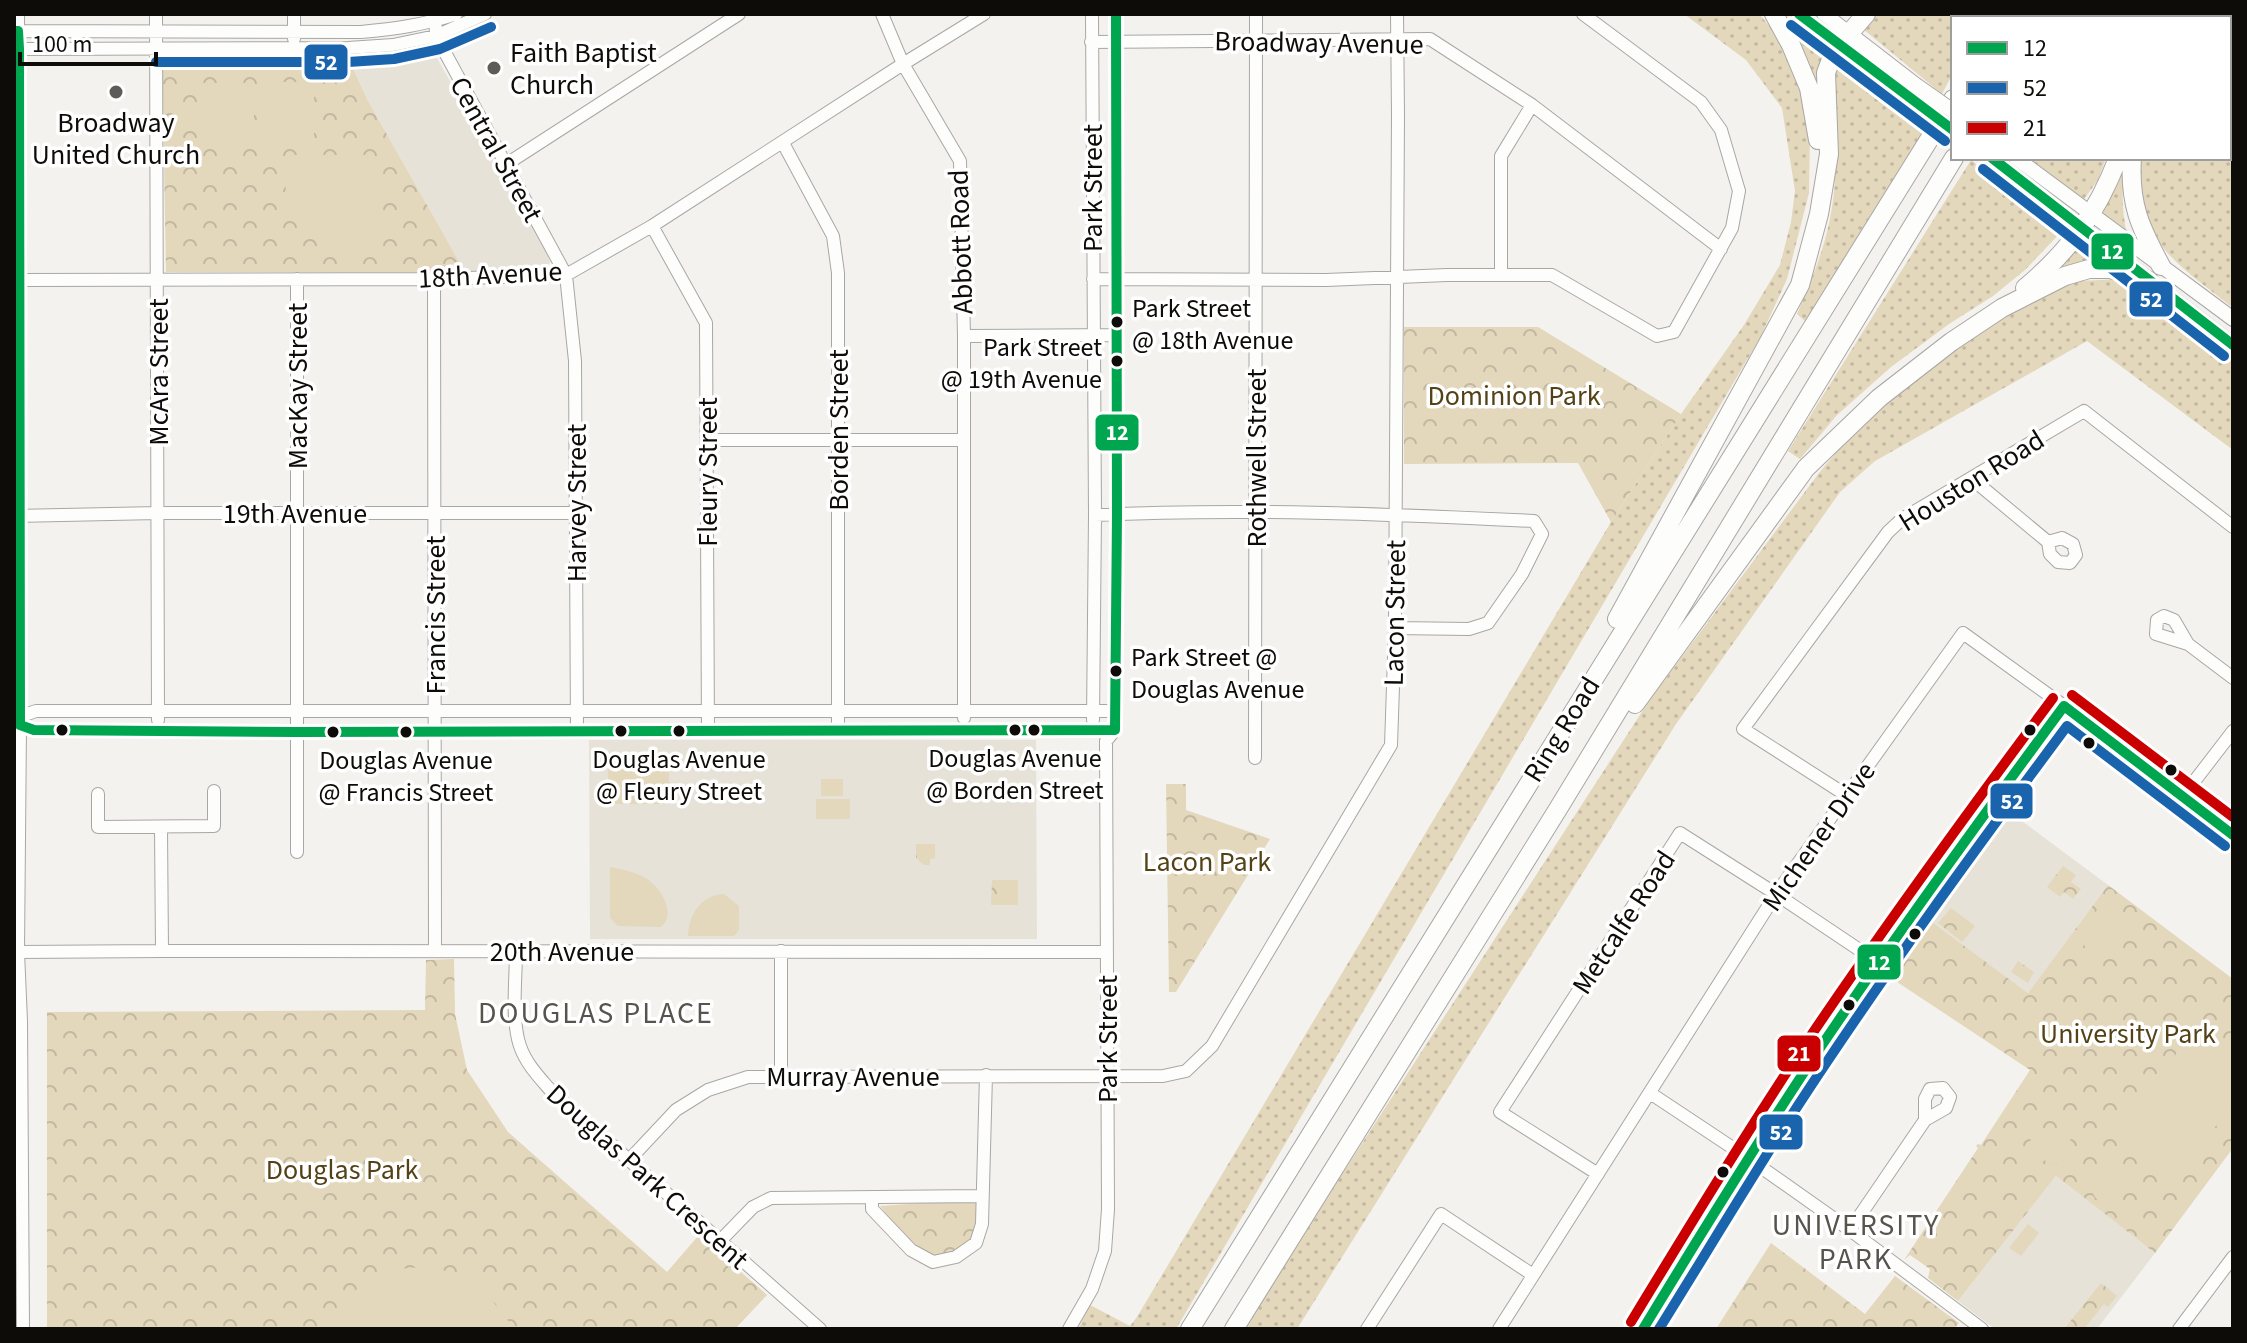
<svg xmlns="http://www.w3.org/2000/svg" width="2247" height="1343" font-family="'Source Sans 3',sans-serif">
  <style>
    .built { fill: #e7e2d8 }
    .grass { fill: url(#grass-dots) }
    .park { fill: url(#park-crowns) }
    .pitch { fill: #e3d7bc }
    .lines { fill: none; stroke-linecap: round; stroke-linejoin: round }
    .minor-casing { stroke: #a9a7a4; stroke-width: 14 }
    .major-casing { stroke: #a9a7a4; stroke-width: 16 }
    .highway-casing { stroke: #a9a7a4; stroke-width: 20 }
    .minor { stroke: #fdfdfc; stroke-width: 12 }
    .major { stroke: #fdfdfc; stroke-width: 14 }
    .highway { stroke: #fdfdfc; stroke-width: 18 }
    .major-bridge-casing { stroke: #a9a7a4; stroke-width: 16; stroke-linecap: butt }
    .major-bridge { stroke: #fdfdfc; stroke-width: 14 }
    .bus-1-casing { stroke: #fff; stroke-width: 16 }
    .bus-2-casing { stroke: #fff; stroke-width: 16 }
    .bus-3-casing { stroke: #fff; stroke-width: 16 }
    .bus-1 { stroke: #00a54f; stroke-width: 10 }
    .bus-2 { stroke: #1964ac; stroke-width: 10 }
    .bus-3 { stroke: #ca0000; stroke-width: 10 }
    .poi-dot { fill: #5e5c59; stroke: #fff; stroke-width: 3 }
    .bus-dot { fill: #0d0c09; stroke: #fff; stroke-width: 3 }
    .labels { text-anchor: middle; stroke-width: 7; stroke-linejoin: round; paint-order: stroke }
    .bus-label { font-size: 26px; fill: #0d0c09; stroke: #fff }
    .street-label { font-size: 28px; fill: #0d0c09; stroke: #fff }
    .poi-label { font-size: 28px; fill: #0d0c09; stroke: #fff; text-anchor: start }
    .park-label { font-size: 28px; fill: #544216; stroke: #fff }
    .neighbourhood-label { font-size: 30px; letter-spacing: 2px; fill: #57544d; stroke: #fff }
    .line-badge { stroke: #fff; stroke-width: 3 }
    .badge-label { font-size: 22px; text-anchor: middle; font-weight: bold; fill: #fff }
  </style>
  <defs>
    <pattern id="grass-dots" width="8" height="8" patternUnits="userSpaceOnUse" patternTransform="scale(2)"><rect width="8" height="8" fill="#e3d7bc"/><path d="M2 2h.1M6 6h.1" fill="none" stroke="#c2b7a0" stroke-width="1.8" stroke-linecap="round"/></pattern>
    <pattern id="park-crowns" width="20" height="18" patternUnits="userSpaceOnUse" patternTransform="scale(2)"><rect width="20" height="18" fill="#e3d7bc"/><path d="M2 6a3 3 0 1 1 6 0M12 15a3 3 0 1 1 6 0" fill="none" stroke="#c2b7a0"/></pattern>
  </defs>
  <rect width="100%" height="100%" fill="#f4f2ee"/>
  <path class="built" d="M418 45 426 46 433 51 548 254 550 262 545 270 465 272 368 101 346 53Z
    M589 740H1036L1037 939H590Z
    M2003 807 2108 885 2028 993 1924 916Z
    M2056 1176 2155 1253 2097 1329H1995L1958 1301Z"/>
  <path class="grass" d="M1684 14H1759L1781 39 1799 82 1810 129 1809 193 1787 279 1761 336 1176 1329H1078L1090 1305 1130 1326 1137 1317 1611 522 1681 414 1744 325 1780 265 1791 222 1795 191 1782 108 1746 60Z
    M1877 14H1983L1982 18H1953V73L1942 94 1863 29Z
    M2047 14H2122L2123 18H2045Z
    M2146 14H2233V308C2196 278 2151 251 2139 202 2136 189 2140 172 2140 158H2229V18H2147Z
    M1790 21 1828 50 1821 101 1787 23Z
    M1841 61 1928 128 1903 163 1806 322 1797 314C1809 286 1821 258 1828 228 1840 178 1835 125 1834 74Z
    M2027 158H2106L2098 180 2084 199Z
    M2125 159C2122 185 2121 208 2127 234L2097 210Z
    M1971 160 2062 231 2025 270 1993 296 1949 324 1891 367 1837 415 1800 459 1788 451Z
    M2076 240 2101 259 2100 261 2079 262 2050 274Z
    M2124 279 2155 292 2233 353V450L2087 341 1875 461 1840 492 1676 724 1297 1329H1244L1302 1236 1649 701 1819 473 1857 428 1898 391 1963 343 2039 296 2078 281Z"/>
  <path class="park" d="M162 51 346 53 368 101 465 272H166Z
    M1404 327H1538L1681 414 1611 522 1578 463 1404 464Z
    M1166 784H1186V810L1270 839 1176 992H1169Z
    M916 844H935V858L930 859V865H924L916 858Z
    M2063 866 2076 875 2071 882 2081 889 2073 899 2064 892 2060 897 2047 887Z
    M992 880H1018V905H991Z
    M2108 885 2233 979V1148L2155 1253 2056 1176 1958 1301 1928 1278 1930 1269 1910 1255 1904 1260 1978 1148 1976 1146 1978 1144 1981 1145 2030 1070 1885 974 1924 916 2028 993Z
    M1951 908 1975 926 1962 942 1938 923Z
    M454 959 455 1014 467 1070 508 1132 667 1272 699 1235 767 1295 735 1329H47V1012L425 1010 426 960Z
    M2018 961 2034 972 2028 983 2011 972Z
    M978 1199C978 1238 973 1249 934 1258L913 1247 880 1206Z
    M1771 1243 1865 1314 1895 1276 1959 1323 1954 1329H1716Z
    M2101 1283 2117 1296 2108 1307 2104 1304 2084 1329H2064Z"/>
  <path class="pitch" d="M261 82H314V149H261Z
    M202 83H254V148H202Z
    M287 155H371L378 162 379 249C364 250 349 251 335 248 312 242 289 217 286 194 285 181 286 168 287 155Z
    M608 764H669V804H608Z
    M821 779H843V796H821Z
    M816 799H850V819H816Z
    M610 867C622 869 636 872 647 879 661 888 677 914 661 927L618 926 610 918Z
    M724 894 739 906V930L734 936H688C689 914 701 895 724 894Z
    M2100 907H2105L2120 920C2122 934 2110 963 2091 952 2073 943 2091 916 2100 907Z
    M2197 1026 2233 1053V1103L2175 1181 2115 1136Z
    M2048 1127C2065 1127 2075 1139 2071 1155 2053 1173 2043 1160 2029 1147L2031 1137Z
    M2105 1166C2118 1170 2124 1182 2121 1195L2110 1204C2093 1204 2090 1189 2091 1175L2099 1167Z
    M2028 1224 2039 1233 2021 1256 2009 1248Z
    M433 1266 480 1285 512 1326 509 1329 325 1328 356 1290 387 1270Z"/>
  <g class="lines">
    <g class="minor-casing">
      <path id="minor" d="M18 14 20 725 18 952 21 1021 23 1329
        M156 14 158 720
        M435 14 436 36 566 275 575 361 577 731
        M882 14 903 64 960 161 964 336V718
        M1092 14 1095 515 1093 720
        M14 31 361 32C394 29 424 25 456 14
        M294 39V14
        M1091 42 1430 39 1532 105 1721 249
        M14 49 348 48 393 45 436 36 485 14
        M783 143 833 236 838 273V731
        M505 165 739 14
        M652 226 706 323 708 731
        M1501 275V156L1532 105
        M434 279 435 951
        M1093 279 1326 280 1447 275H1552L1657 336 1674 332 1732 228 1739 191 1721 130 1701 102 1583 14
        M19 280 434 279 566 275 652 226 903 64 984 14
        M964 336 1117 335
        M707 440H963
        M1971 478 2048 542 2050 554 2058 562 2070 563 2076 555 2073 544 2062 538 2048 542
        M1095 515C1241 508 1388 514 1534 521L1542 534 1522 574 1488 623 1469 629 1395 628
        M14 516 158 513H576
        M2188 644 2174 620 2164 616 2157 620 2156 634 2188 644 2233 678
        M16 718 36 711C396 713 756 709 1115 711
        M14 723 34 730 297 732 1115 730
        M1255 758 1256 14
        M98 794V827L214 826V791
        M1846 795 1743 729 1888 532 1902 519 2084 411 2233 527
        M2183 796 2233 731
        M161 828 162 951
        M297 852V279
        M516 951C516 979 511 1020 520 1046 526 1064 540 1078 552 1092L820 1329
        M18 952 162 951 1107 952
        M781 1075V951
        M1650 1093 1748 1158 1850 1230 1982 1329
        M630 1159 676 1110 708 1090 748 1077 1163 1076 1186 1071 1212 1046 1391 745 1395 628 1398 115 1397 14
        M1598 1174 1500 1112 1680 833 1776 894 1879 963
        M872 1198V1209L911 1250 933 1262 956 1257 976 1243 982 1224 986 1075
        M1850 1230 1925 1120 1946 1108 1950 1097 1943 1088 1930 1089 1925 1099V1120
        M720 1241 753 1207 771 1198 982 1196
        M1069 1329 1092 1289 1105 1251 1108 1209 1106 741 1115 730V711L1117 514 1116 14
        M1367 1329 1441 1214 1533 1275
        M1499 1329 1776 894 1963 633 2064 706 2233 835
        M1643 1329C1678 1272 1712 1214 1748 1158 1846 1003 1954 854 2064 706
        M2179 1329 2233 1257"/>
    </g>
    <g class="major-casing">
      <path id="major" d="M1799 14 1907 96
        M1824 14 1916 85
        M1992 158 2233 345
        M2016 158 2233 319"/>
    </g>
    <g class="highway-casing">
      <path id="highway" d="M1774 14 1791 45 1809 88 1818 140
        M2132 14 2133 18
        M1992 18 1994 14
        M2030 18 2032 14
        M1952 101 1953 99
        M2132 158C2129 204 2140 227 2161 266
        M2025 288C2070 250 2097 213 2118 158
        M1617 619 1800 285 1819 214 1829 154 1826 73 1834 51 1866 14
        M1635 704 1806 468 1879 398 1951 342 2002 308 2065 276 2089 269H2109L2138 275 2149 281
        M1190 1329 1935 130
        M1234 1329 1558 809 1954 158"/>
    </g>
    <use href="#minor" class="minor"/>
    <use href="#major" class="major"/>
    <use href="#highway" class="highway"/>
    <g class="major-bridge-casing">
      <path id="major-bridge" d="M1916 85 1953 111
        M1907 96 1945 125"/>
    </g>
    <use href="#major-bridge" class="major-bridge"/>
    <g class="bus-1-casing">
      <path id="bus-1" d="M1799 14 1953 130
        M14 31H18L19 49 20 725 34 730 297 732 1115 730 1117 514 1116 14
        M1992 158 2233 345
        M2064 706 2233 835
        M1643 1329C1702 1232 1761 1136 1824 1042 1901 928 1982 817 2064 706"/>
    </g>
    <g class="bus-2-casing">
      <path id="bus-2" d="M1791 25 1945 141
        M156 62H348L394 59 440 49 491 27
        M1983 169 2224 356
        M1659 1329C1705 1255 1750 1180 1797 1107 1882 977 1974 851 2067 726L2225 846"/>
    </g>
    <g class="bus-3-casing">
      <path id="bus-3" d="M2072 695 2233 817
        M1631 1322C1690 1225 1749 1128 1812 1034 1889 920 1971 808 2053 698"/>
    </g>
    <use href="#bus-1" class="bus-1"/>
    <use href="#bus-2" class="bus-2"/>
    <use href="#bus-3" class="bus-3"/>
  </g>
  <g class="poi-dot">
    <circle cx="494" cy="68" r="8"/>
    <circle cx="116" cy="92" r="8"/>
  </g>
  <g class="bus-dot">
    <circle cx="1117" cy="322" r="7"/>
    <circle cx="1117" cy="361" r="7"/>
    <circle cx="1116" cy="671" r="7"/>
    <circle cx="62" cy="730" r="7"/>
    <circle cx="1015" cy="730" r="7"/>
    <circle cx="1034" cy="730" r="7"/>
    <circle cx="2030" cy="730" r="7"/>
    <circle cx="621" cy="731" r="7"/>
    <circle cx="679" cy="731" r="7"/>
    <circle cx="333" cy="732" r="7"/>
    <circle cx="406" cy="732" r="7"/>
    <circle cx="2089" cy="743" r="7"/>
    <circle cx="2171" cy="770" r="7"/>
    <circle cx="1915" cy="934" r="7"/>
    <circle cx="1849" cy="1005" r="7"/>
    <circle cx="1723" cy="1172" r="7"/>
  </g>
  <g class="labels">
    <g class="bus-label">
      <text x="1132" y="317" text-anchor="start">Park Street<tspan x="1132" dy="32">@ 18th Avenue</tspan></text>
      <text x="1102" y="356" text-anchor="end">Park Street<tspan x="1102" dy="32">@ 19th Avenue</tspan></text>
      <text x="1131" y="666" text-anchor="start">Park Street @<tspan x="1131" dy="32">Douglas Avenue</tspan></text>
      <text x="1015" y="767">Douglas Avenue<tspan x="1015" dy="32">@ Borden Street</tspan></text>
      <text x="679" y="768">Douglas Avenue<tspan x="679" dy="32">@ Fleury Street</tspan></text>
      <text x="406" y="769">Douglas Avenue<tspan x="406" dy="32">@ Francis Street</tspan></text>
    </g>
    <g class="street-label">
      <text transform="translate(1319 42) rotate(1)" y="10">Broadway Avenue</text>
      <text transform="translate(497 149) rotate(61)" y="10">Central Street</text>
      <text transform="translate(1092 188) rotate(-90)" y="10">Park Street</text>
      <text transform="translate(960 242) rotate(-92)" y="10">Abbott Road</text>
      <text transform="translate(490 274) rotate(-3)" y="10">18th Avenue</text>
      <text transform="translate(158 372) rotate(-90)" y="10">McAra Street</text>
      <text transform="translate(297 386) rotate(-90)" y="10">MacKay Street</text>
      <text transform="translate(838 430) rotate(-90)" y="10">Borden Street</text>
      <text transform="translate(1256 458) rotate(-90)" y="10">Rothwell Street</text>
      <text transform="translate(707 472) rotate(-90)" y="10">Fleury Street</text>
      <text transform="translate(1971 480) rotate(-32)" y="10">Houston Road</text>
      <text transform="translate(576 503) rotate(-90)" y="10">Harvey Street</text>
      <text x="295" y="523">19th Avenue</text>
      <text transform="translate(1394 613) rotate(-89)" y="10">Lacon Street</text>
      <text transform="translate(435 615) rotate(-90)" y="10">Francis Street</text>
      <text transform="translate(1561 729) rotate(-58)" y="10">Ring Road</text>
      <text transform="translate(1818 836) rotate(-55)" y="10">Michener Drive</text>
      <text transform="translate(1623 922) rotate(-57)" y="10">Metcalfe Road</text>
      <text x="562" y="961">20th Avenue</text>
      <text transform="translate(1107 1039) rotate(-90)" y="10">Park Street</text>
      <text x="853" y="1086">Murray Avenue</text>
      <text transform="translate(648 1176) rotate(42)" y="10">Douglas Park Crescent</text>
    </g>
    <g class="poi-label">
      <text x="510" y="62">Faith Baptist<tspan x="510" dy="32">Church</tspan></text>
      <text x="116" y="132" text-anchor="middle">Broadway<tspan x="116" dy="32">United Church</tspan></text>
    </g>
    <g class="park-label">
      <text x="1514" y="405">Dominion Park</text>
      <text x="1207" y="871">Lacon Park</text>
      <text x="2128" y="1043">University Park</text>
      <text x="342" y="1179">Douglas Park</text>
    </g>
    <g class="neighbourhood-label">
      <text x="596" y="1023">DOUGLAS PLACE</text>
      <text x="1856" y="1235">UNIVERSITY<tspan x="1856" dy="34">PARK</tspan></text>
    </g>
  </g>
  <g class="line-badge">
    <rect x="303" y="43" width="46" height="38" rx="8" fill="#1964ac"/>
    <rect x="2090" y="232" width="45" height="39" rx="8" fill="#00a54f"/>
    <rect x="2128" y="280" width="46" height="38" rx="8" fill="#1964ac"/>
    <rect x="1094" y="413" width="46" height="39" rx="8" fill="#00a54f"/>
    <rect x="1989" y="782" width="45" height="38" rx="8" fill="#1964ac"/>
    <rect x="1856" y="943" width="46" height="38" rx="8" fill="#00a54f"/>
    <rect x="1776" y="1034" width="46" height="39" rx="8" fill="#ca0000"/>
    <rect x="1758" y="1113" width="46" height="38" rx="8" fill="#1964ac"/>
  </g>
  <g class="badge-label">
    <text x="326" y="70">52</text>
    <text x="2112" y="259">12</text>
    <text x="2151" y="307">52</text>
    <text x="1117" y="440">12</text>
    <text x="2012" y="809">52</text>
    <text x="1879" y="970">12</text>
    <text x="1799" y="1061">21</text>
    <text x="1781" y="1140">52</text>
  </g>
  <rect width="2247" height="1343" fill="none" stroke="#0d0c09" stroke-width="32"/>
  <rect x="1951" y="16" width="280" height="144" fill="#ffffff" stroke="#9e9e9d" stroke-width="2"/>
  <rect x="1967" y="42" width="40" height="12" fill="#00a54f" stroke="#9e9e9d" stroke-width="2"/>
  <text x="2023" y="56" font-size="24" fill="#0d0c09">12</text>
  <rect x="1967" y="82" width="40" height="12" fill="#1964ac" stroke="#9e9e9d" stroke-width="2"/>
  <text x="2023" y="96" font-size="24" fill="#0d0c09">52</text>
  <rect x="1967" y="122" width="40" height="12" fill="#ca0000" stroke="#9e9e9d" stroke-width="2"/>
  <text x="2023" y="136" font-size="24" fill="#0d0c09">21</text>
  <path d="M20 52v12h136v-12" fill="none" stroke="#0d0c09" stroke-width="4"/>
  <text x="32" y="52" font-size="24" fill="#0d0c09" stroke="#ffffff" stroke-width="6" paint-order="stroke">100 m</text>
</svg>
